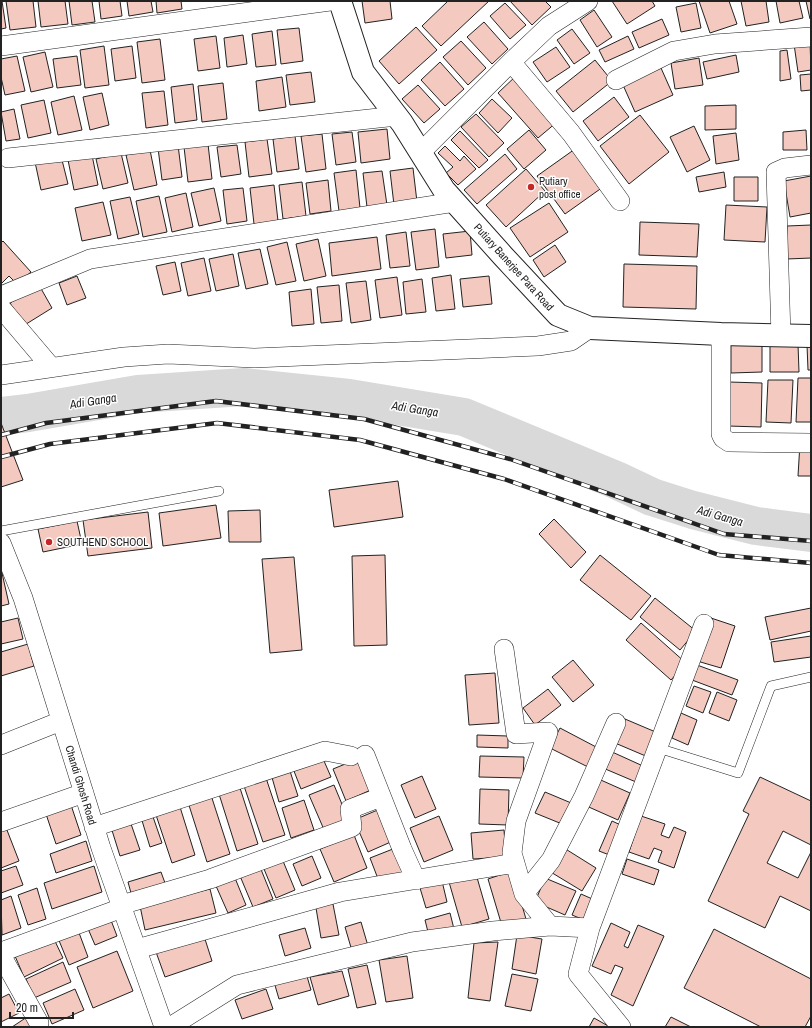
<svg xmlns="http://www.w3.org/2000/svg" width="812" height="1028" font-family="'Archivo Narrow',sans-serif">
  <style>
    .lines { fill: none; stroke-linecap: round; stroke-linejoin: round }
    .river { stroke: #d9d9d9; stroke-width: 38 }
    .building { fill: #f3c9c0; stroke: #222 }
    .lane-casing { stroke: #222; stroke-width: 10 }
    .street-casing { stroke: #222; stroke-width: 20 }
    .secondary-casing { stroke: #222; stroke-width: 24 }
    .lane { stroke: #fff; stroke-width: 9 }
    .street { stroke: #fff; stroke-width: 19 }
    .secondary { stroke: #fff; stroke-width: 22 }
    .rail-casing { stroke: #222; stroke-width: 4.5 }
    .rail { stroke: #fff; stroke-width: 3; stroke-dasharray: 9; stroke-linecap: butt }
    .poi-dot { fill: #c62828; stroke: #fff; stroke-width: 1.5 }
    .labels { text-anchor: middle; stroke-width: 3; stroke-linejoin: round; paint-order: stroke }
    .poi-label { font-size: 11px; fill: #222; stroke: #fff; text-anchor: start }
    .street-label { font-size: 11px; fill: #222; stroke: #fff }
    .water-label { font-size: 12px; font-style: italic; fill: #222; stroke: #fff }
  </style>
  <rect width="100%" height="100%" fill="#fff"/>
  <g class="lines">
    <path class="river" d="M1 416 28 413 138 394 244 387 349 398 464 417 616 480 652 497 693 510 756 526 811 533"/>
  </g>
  <path class="building" d="M1 1H2L6 28 1 29Z
    M6 1H33L36 27 10 30Z
    M38 1H65L68 24 41 27Z
    M69 1H92L95 22 72 25Z
    M99 1H120L122 16 101 19Z
    M127 1H151L153 12 129 16Z
    M156 1H181L182 9 157 13Z
    M362 1H390L392 19 365 23Z
    M448 1H489L441 46 422 26Z
    M510 1H545L551 7 532 25Z
    M612 1H652L655 6 627 24Z
    M699 1H729L737 24 710 33Z
    M741 1H766L769 22 746 26Z
    M776 1H799L803 18 780 23Z
    M806 1H811V18L810 19Z
    M505 3 526 25 510 39 490 16Z
    M696 3 701 28 681 32 676 7Z
    M594 10 612 37 597 47 580 20Z
    M662 19 669 35 639 48 632 32Z
    M484 22 508 49 492 64 467 37Z
    M416 27 437 50 399 84 379 61Z
    M299 28 303 61 281 64 277 30Z
    M572 29 590 53 574 64 557 40Z
    M272 31 276 65 256 67 252 34Z
    M243 35 247 64 227 67 224 38Z
    M216 36 220 68 198 71 194 39Z
    M628 36 634 49 605 62 599 50Z
    M160 39 165 80 142 83 137 42Z
    M461 41 486 68 468 85 443 57Z
    M810 42 811 70 798 72 794 44Z
    M104 46 109 85 85 88 80 50Z
    M132 46 136 78 115 81 111 49Z
    M556 47 570 67 547 82 533 62Z
    M787 50 791 79 780 81V51Z
    M45 52 53 87 31 92 23 57Z
    M736 55 739 72 707 79 703 62Z
    M17 56 25 91 5 95 1 77V59Z
    M77 56 81 85 57 88 53 59Z
    M699 58 703 85 675 89 671 63Z
    M595 60 612 81 573 112 556 91Z
    M440 62 464 89 445 106 421 80Z
    M661 68 673 95 635 112 623 85Z
    M311 72 315 102 290 105 286 75Z
    M811 74V90L801 91 800 75Z
    M517 75 557 122 538 138 498 93Z
    M282 77 286 107 259 111 256 81Z
    M223 83 227 119 202 122 198 86Z
    M193 84 197 120 175 123 171 87Z
    M418 85 440 109 424 123 402 99Z
    M164 91 168 125 146 128 142 93Z
    M102 93 109 125 90 130 83 97Z
    M74 96 82 130 58 135 51 102Z
    M614 97 629 117 598 141 583 121Z
    M492 99 512 118 498 133 479 113Z
    M44 100 51 133 28 138 21 105Z
    M736 105V129L705 130V106Z
    M14 109 20 139 6 141 1 112Z
    M476 114 504 143 489 157 461 127Z
    M640 115 669 152 629 184 600 146Z
    M694 126 710 160 687 172 670 137Z
    M387 129 390 159 361 163 358 132Z
    M529 130 546 150 524 169 507 149Z
    M806 130 807 150H783V132Z
    M460 131 488 160 479 168 451 140Z
    M352 132 356 162 336 165 332 134Z
    M736 133 739 160 716 164 713 136Z
    M322 134 326 169 306 172 301 136Z
    M295 136 299 169 277 172 273 139Z
    M267 139 272 174 249 177 245 142Z
    M208 144 212 179 188 182 184 147Z
    M178 145 182 177 162 180 158 148Z
    M237 145 241 174 221 177 217 147Z
    M445 146 460 161 464 156 476 169 458 185 446 173 453 167 438 153Z
    M575 149 603 187 565 214 537 176Z
    M150 150 157 185 134 190 126 155Z
    M121 153 128 183 103 189 96 159Z
    M505 154 517 169 477 204 464 190Z
    M92 155 98 185 74 190 68 160Z
    M61 156 68 184 41 190 35 162Z
    M413 168 417 202 394 205 390 171Z
    M526 169 545 191 506 227 486 205Z
    M356 170 360 208 339 211 334 173Z
    M382 171 387 205 367 207 363 173Z
    M724 172 726 187 699 192 696 177Z
    M811 176V213L790 217 784 181Z
    M734 177H758V201H734Z
    M328 180 331 211 310 214 306 183Z
    M302 182 306 216 283 219 279 185Z
    M274 185 278 221 254 224 250 188Z
    M214 188 221 221 199 226 191 193Z
    M243 188 247 221 227 224 223 190Z
    M186 193 193 227 172 232 165 198Z
    M159 196 167 232 143 237 136 201Z
    M130 197 139 234 118 239 110 201Z
    M103 202 111 235 82 241 75 208Z
    M549 203 568 232 530 257 510 228Z
    M726 205 767 207 765 242 724 240Z
    M640 222 699 224 697 257 639 255Z
    M811 225V258L787 259V226Z
    M435 229 439 267 416 270 411 232Z
    M470 231 472 255 446 258 443 234Z
    M406 232 410 266 390 268 386 235Z
    M377 237 381 269 332 276 329 243Z
    M318 239 326 276 304 281 296 244Z
    M3 241 31 272 17 284 9 276 1 284V243Z
    M287 242 296 281 276 285 267 247Z
    M555 245 566 262 544 277 533 260Z
    M260 249 268 284 246 289 238 253Z
    M233 254 239 286 216 291 209 259Z
    M204 258 211 291 188 296 181 263Z
    M175 262 181 291 163 295 156 266Z
    M624 264 697 266 696 309 623 307Z
    M451 275 455 309 436 311 432 278Z
    M77 276 86 298 67 305 59 283Z
    M489 276 492 304 463 307 460 279Z
    M397 277 402 315 380 318 375 280Z
    M422 279 426 312 406 314 403 282Z
    M366 281 371 320 351 323 346 283Z
    M39 285 52 308 23 326 10 303Z
    M339 285 342 321 321 323 317 287Z
    M311 289 314 324 292 326 289 292Z
    M762 343V372L731 373V344Z
    M798 344 799 372H770V345Z
    M807 345H811V370H808Z
    M798 378H811V422H796Z
    M768 380H793L791 423 766 422Z
    M729 382 762 383 761 427 728 426Z
    M1 423 23 480 1 487Z
    M800 443 811 444V476H798Z
    M398 481 403 517 334 527 329 490Z
    M216 505 221 538 163 546 159 513Z
    M260 510 261 542H229L228 511Z
    M148 512 152 548 88 556 83 520Z
    M554 519 586 552 571 568 539 534Z
    M77 521 82 544 43 552 38 529Z
    M385 555 387 645 354 646 352 556Z
    M600 555 651 596 631 620 580 580Z
    M294 557 302 650 270 653 262 559Z
    M2 573 9 604 1 606V574Z
    M655 598 696 631 680 650 640 617Z
    M811 608V631L770 640 765 617Z
    M18 618 23 639 1 644V622Z
    M711 618 735 626 721 668 697 661Z
    M641 623 686 663 671 680 626 640Z
    M811 636V657L774 662 771 642Z
    M28 644 34 666 1 676V652Z
    M573 660 594 685 573 702 552 677Z
    M697 665 738 680 732 695 692 680Z
    M495 673 499 723 469 725 465 675Z
    M694 686 711 692 703 713 686 706Z
    M548 689 561 705 535 725 523 708Z
    M717 692 737 700 729 721 709 713Z
    M681 713 697 720 688 745 672 738Z
    M625 719 658 733 648 757 615 743Z
    M560 728 598 748 588 767 550 748Z
    M477 735 508 736V748L477 747Z
    M610 751 643 766 636 782 603 768Z
    M321 754 331 777 301 789 292 766Z
    M480 756 524 757 523 778 479 777Z
    M360 758 373 789 346 801 333 769Z
    M289 768 298 796 279 802 271 774Z
    M265 775 285 835 263 842 243 783Z
    M422 776 436 809 415 818 401 785Z
    M594 777 630 793 618 820 582 804Z
    M760 777 811 801V845L783 831 767 863 798 878 811 852V911L780 896 765 928 708 901 749 814 743 811Z
    M334 785 349 821 325 832 309 795Z
    M240 788 258 844 237 851 219 794Z
    M480 789 509 790 508 825 479 824Z
    M210 792 230 854 207 862 187 799Z
    M545 792 576 805 567 826 535 813Z
    M304 800 314 830 291 838 282 808Z
    M70 802 81 835 56 844 45 811Z
    M180 807 195 855 172 863 156 815Z
    M380 809 393 841 368 852 354 820Z
    M151 811 162 843 150 847 140 814Z
    M439 816 453 850 424 862 410 828Z
    M641 816 665 824 661 835 669 838 674 827 686 832 674 868 658 862 662 851 654 848 649 859 629 852Z
    M129 818 140 850 120 856 110 824Z
    M612 821 625 827 612 856 599 851Z
    M5 825 19 861 1 868V826Z
    M504 830 506 857 473 859 471 833Z
    M354 835 367 868 334 882 320 849Z
    M86 841 92 861 56 873 50 854Z
    M398 847 408 872 380 884 370 858Z
    M564 848 596 868 582 891 549 871Z
    M312 856 321 878 302 886 293 864Z
    M627 859 659 870 654 885 622 874Z
    M283 861 295 890 276 898 264 869Z
    M16 866 23 885 1 893V871Z
    M94 866 102 892 52 909 44 883Z
    M260 867 273 899 253 907 240 876Z
    M512 871 526 919 502 926 488 879Z
    M161 872 165 883 131 893 128 882Z
    M476 874 489 919 462 927 449 882Z
    M235 878 246 905 228 913 216 886Z
    M545 878 576 891 565 915 535 902Z
    M442 881 447 902 426 908 420 888Z
    M37 888 46 919 28 925 18 895Z
    M210 889 216 913 145 930 140 906Z
    M581 894 597 901 589 922 572 915Z
    M11 896 21 928 2 935 1 900Z
    M332 899 339 935 321 938 315 902Z
    M450 913 454 929 429 936 425 920Z
    M109 915 117 936 95 945 86 924Z
    M361 922 368 946 352 951 345 927Z
    M611 923 630 932 624 946 628 948 638 925 664 936 633 1006 611 995 623 968 615 965 611 974 592 966Z
    M305 928 311 948 285 956 279 935Z
    M714 929 811 979V1016L805 1027H761L684 988Z
    M78 930 88 957 69 965 58 938Z
    M517 935 542 939 536 974 512 969Z
    M204 936 212 961 165 977 156 952Z
    M53 937 63 958 24 977 15 956Z
    M498 942 490 1001 468 998 474 943Z
    M117 951 133 991 93 1008 77 967Z
    M407 956 413 998 386 1002 379 960Z
    M63 962 71 982 34 998 26 979Z
    M367 965 376 1004 357 1008 348 969Z
    M342 971 349 996 318 1005 310 977Z
    M306 973 311 990 279 999 274 982Z
    M512 974 538 979 531 1011 505 1006Z
    M75 989 84 1010 52 1024 43 1003Z
    M266 989 273 1009 242 1019 235 1000Z
    M9 994 19 1013 1 1022V998Z
    M30 1015 38 1027H12Z
    M671 1017 691 1027H665Z
    M594 1018 610 1027H589Z"/>
  <g class="lines">
    <g class="lane-casing">
      <path id="lane" d="M1 531 219 491
        M658 748 738 773 771 686 811 677"/>
    </g>
    <g class="street-casing">
      <path id="street" d="M1 46 330 1
        M511 62 571 133 620 201
        M616 80 674 51 715 44 811 37
        M421 152 511 62 549 26 588 1
        M8 158 397 116
        M1 296 90 259 455 202
        M1 308 51 367
        M721 334V434L723 438 729 442 811 443
        M781 336 776 172 785 168 811 165
        M1 375 124 357 168 354 254 358 538 346 571 341 590 328
        M1 543 23 598 101 848 164 1027
        M504 649 516 734 548 732 516 821 512 853 524 894 550 926
        M1 745 61 721
        M365 755 402 849 416 880
        M1 822 84 793
        M94 827 325 751 351 756
        M524 894 551 860 584 796 616 723
        M121 905 210 879 352 827 350 809 381 797
        M137 949 340 892 515 863
        M1 952 122 908
        M1 955 39 1023
        M170 1027 237 985 412 942 493 931 550 926 590 928
        M621 1027 578 974 590 928 704 624"/>
    </g>
    <g class="secondary-casing">
      <path id="secondary" d="M340 1 363 72 402 123 444 190 503 256 558 315 590 328 721 334 811 336"/>
    </g>
    <use href="#lane" class="lane"/>
    <use href="#street" class="street"/>
    <use href="#secondary" class="secondary"/>
    <g class="rail-casing">
      <path id="rail" d="M1 435 46 423 216 401 364 419 510 459 724 534 811 541
        M1 457 50 444 217 423 360 440 504 479 719 555 811 563"/>
    </g>
    <use href="#rail" class="rail"/>
  </g>
  <g class="poi-dot">
    <circle cx="531" cy="187" r="4"/>
    <circle cx="49" cy="542" r="4"/>
  </g>
  <g class="labels">
    <g class="poi-label">
      <text x="539" y="185">Putiary<tspan x="539" dy="13">post office</tspan></text>
      <text x="57" y="546">SOUTHEND SCHOOL</text>
    </g>
    <g class="street-label">
      <text transform="translate(514 267) rotate(48)" y="4">Putiary Banerjee Para Road</text>
      <text transform="translate(81 785) rotate(73)" y="4">Chandi Ghosh Road</text>
    </g>
    <g class="water-label">
      <text transform="translate(93 401) rotate(-9)" y="4">Adi Ganga</text>
      <text transform="translate(415 409) rotate(9)" y="4">Adi Ganga</text>
      <text transform="translate(720 516) rotate(16)" y="4">Adi Ganga</text>
    </g>
  </g>
  <rect width="812" height="1028" fill="none" stroke="#222222" stroke-width="4"/>
  <path d="M10 1012v6h63v-6" fill="none" stroke="#222222" stroke-width="2"/>
  <text x="16" y="1012" font-size="12" fill="#222222" stroke="#ffffff" stroke-width="3" paint-order="stroke">20 m</text>
</svg>
